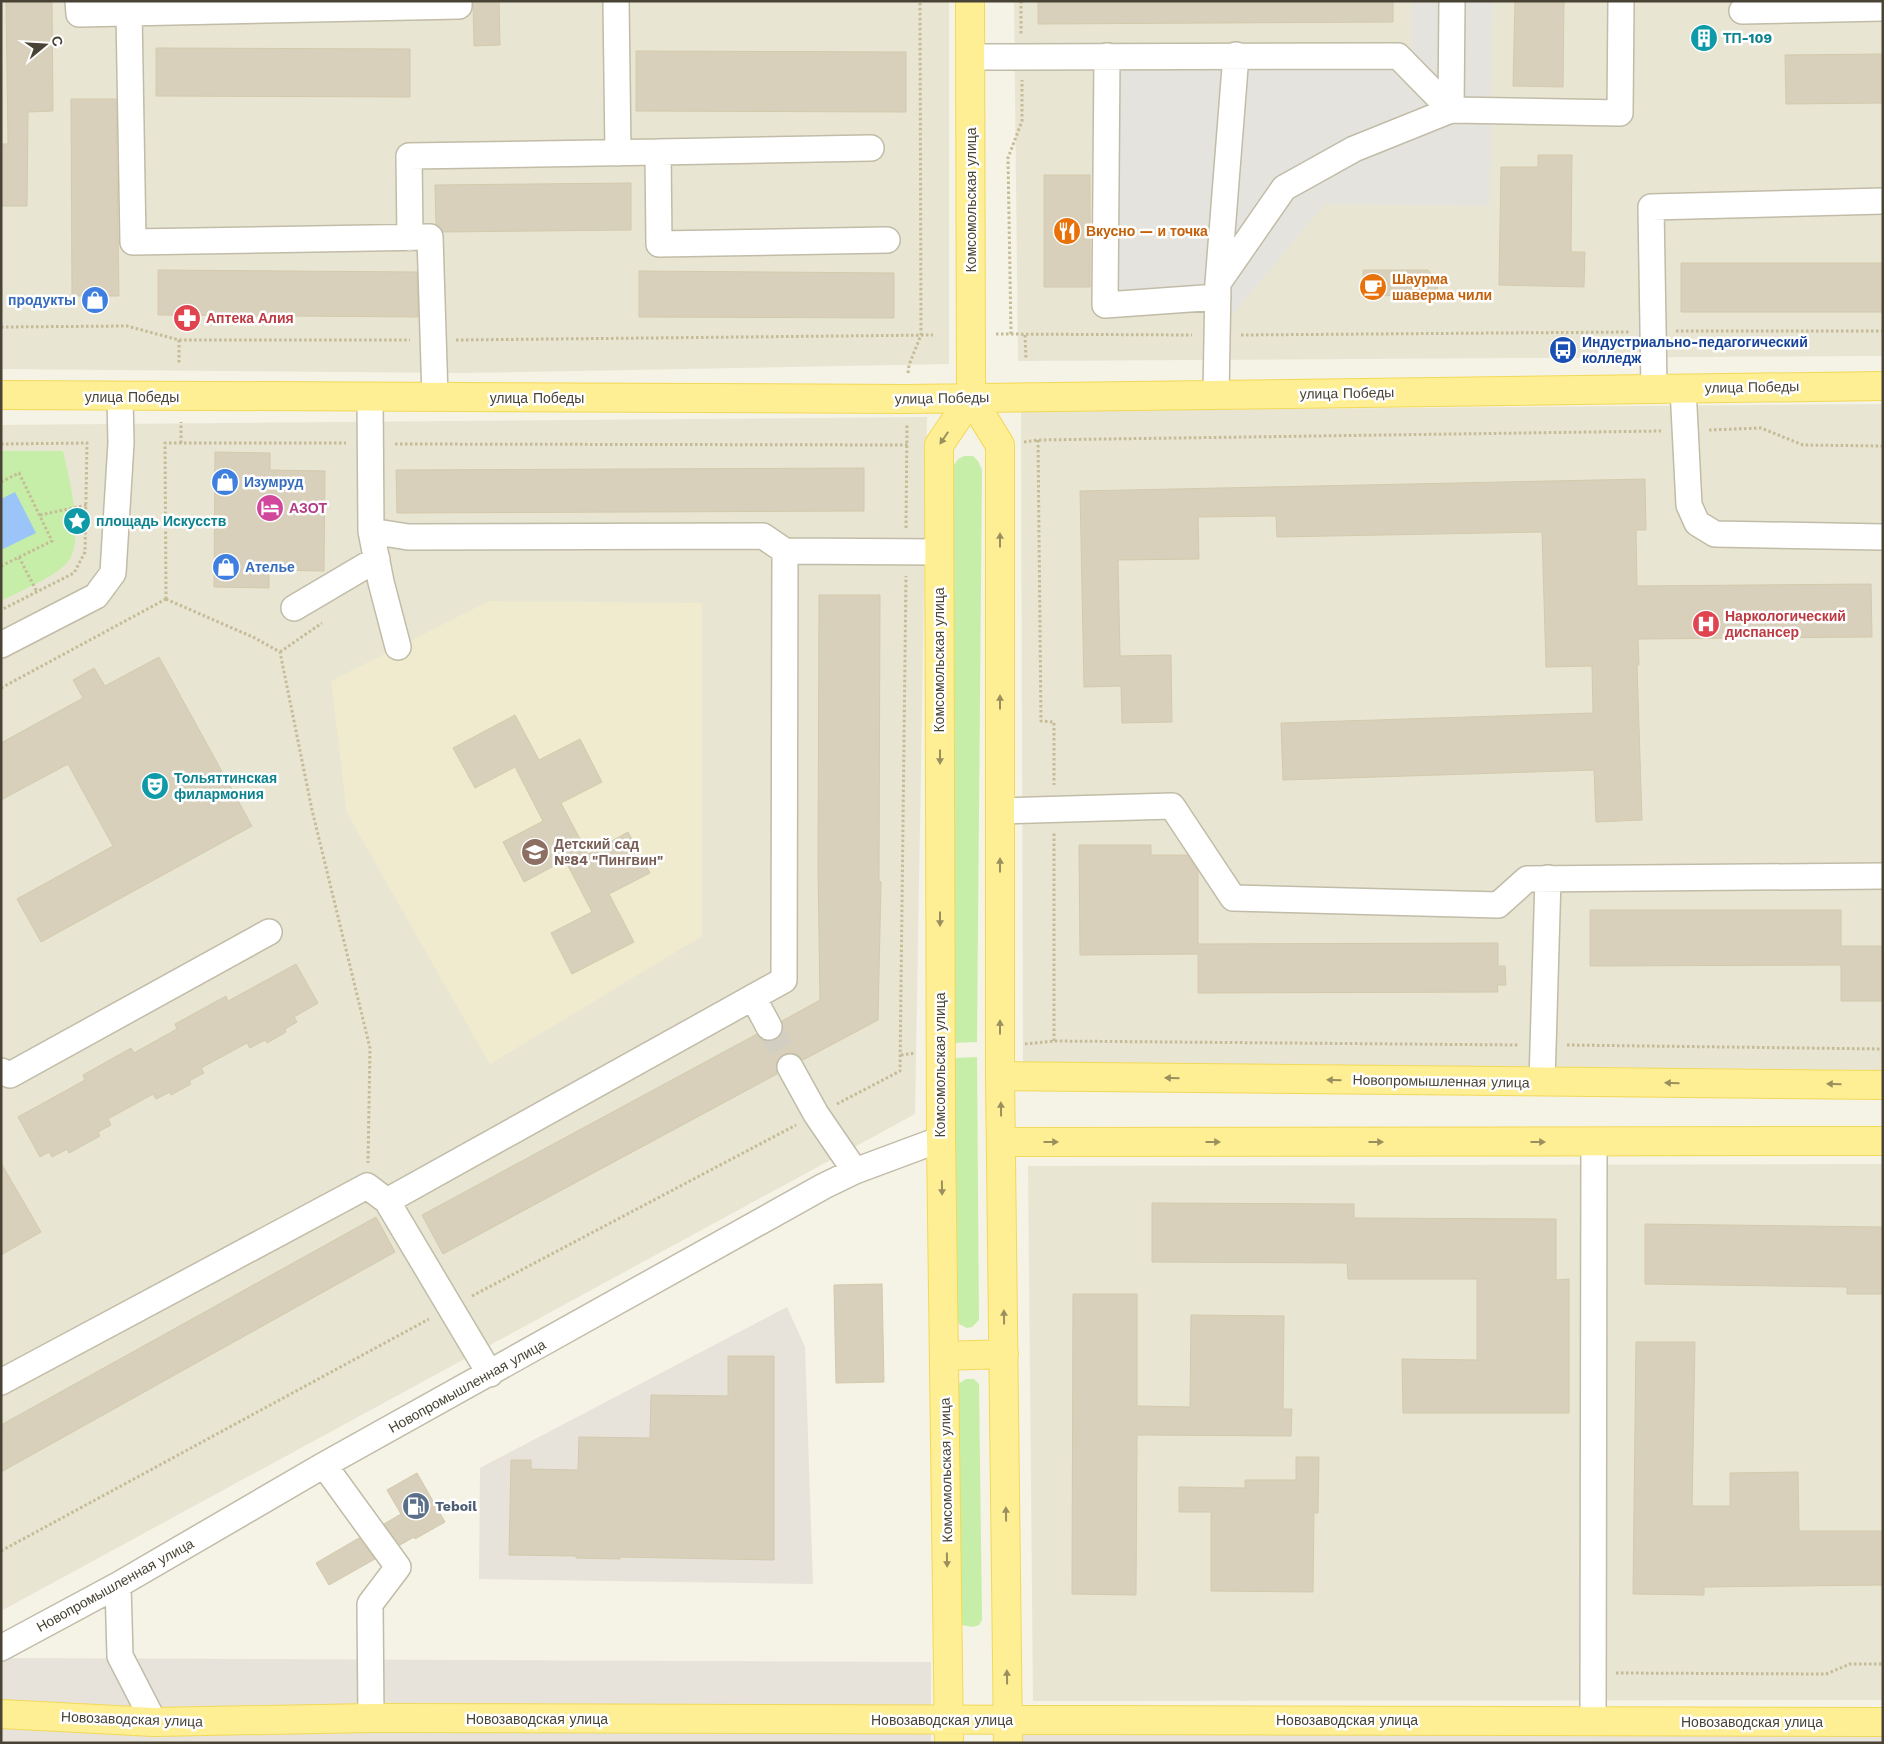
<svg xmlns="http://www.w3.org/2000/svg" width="1884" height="1744" font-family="'Work Sans',sans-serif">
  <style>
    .residential { fill: #e9e5d3 }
    .industrial { fill: #e7e3da }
    .education { fill: #f0ebce }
    .green { fill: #c6eea9 }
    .parking { fill: #e5e3de }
    .water { fill: #9bc5f9 }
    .building { fill: #d8d0ba; stroke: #d3caac }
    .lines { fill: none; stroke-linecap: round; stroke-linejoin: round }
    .minor-tunnel { stroke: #d2cfc2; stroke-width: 25; stroke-dasharray: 25 12; stroke-linecap: butt }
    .minor-casing { stroke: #c1bca7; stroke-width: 28 }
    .major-casing { stroke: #f2d957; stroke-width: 30 }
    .path { stroke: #c5bb96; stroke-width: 3; stroke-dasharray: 2.5 2.5; stroke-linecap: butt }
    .minor { stroke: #fff; stroke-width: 25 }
    .major { stroke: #ffef94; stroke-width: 28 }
    .oneway { fill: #9a905f }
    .labels { text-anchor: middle; stroke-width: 5; stroke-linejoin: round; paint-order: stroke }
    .culture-label { font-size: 14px; font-weight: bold; fill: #0d838f; stroke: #fff; text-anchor: start }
    .street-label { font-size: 14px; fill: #484334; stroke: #fff }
    .food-label { font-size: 14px; font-weight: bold; fill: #c56008; stroke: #fff; text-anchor: start }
    .shop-label { font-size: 14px; font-weight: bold; fill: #366cbe; stroke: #fff; text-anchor: start }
    .health-label { font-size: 14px; font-weight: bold; fill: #be3a42; stroke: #fff; text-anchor: start }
    .transit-label { font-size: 14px; font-weight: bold; fill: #164399; stroke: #fff; text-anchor: start }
    .hotel-label { font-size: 14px; font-weight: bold; fill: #b23c85; stroke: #fff; text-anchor: start }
    .education-label { font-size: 14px; font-weight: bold; fill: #785e54; stroke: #fff; text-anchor: start }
    .service-label { font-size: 14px; font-weight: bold; fill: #4e5e75; stroke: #fff; text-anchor: start }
  </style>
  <rect width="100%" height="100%" fill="#f5f2e6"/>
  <path class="residential" d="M1 1H949V364L463 373 1 369Z
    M1014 1H1883V356L1018 361Z
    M1883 404V1070L1023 1062 1021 411Z
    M927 417 915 1114 1 1611V425Z
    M1883 1164V1700L1033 1701 1028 1166Z"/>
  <path class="industrial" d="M787 1307 805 1347 813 1584 479 1579 480 1468Z
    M1 1658 931 1662V1743H1Z
    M1008 1720 1883 1722V1743H1008Z"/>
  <path class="education" d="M489 601 702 603V936L490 1064 347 813 331 681Z"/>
  <path class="green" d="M1 451H63C69 477 87 546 65 565 50 579 20 591 1 601Z
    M964 456H973L978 461 982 470 977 1042 953 1043V467L958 459Z
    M977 1057 979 1320 972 1327 967 1328 959 1324 958 1320 953 1058Z
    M966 1379H974L979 1384 982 1620 979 1625 973 1627 962 1625 960 1619 958 1384Z"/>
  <path class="parking" d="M1412 1H1492L1490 206 1325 204 1233 314 1111 313 1114 51 1412 53Z"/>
  <path class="water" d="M15 492 36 533 1 550V499Z"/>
  <path class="building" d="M6 1H52L53 111 28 112 27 206H1V144H8Z
    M473 1H499L500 45 474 46Z
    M1038 1H1393V22L1038 24Z
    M1515 1H1564L1563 87 1513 86Z
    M156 48 410 49V97L156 96Z
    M636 51 906 52V112L636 111Z
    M1883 54V103L1786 104 1785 55Z
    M71 99H116L119 296H72Z
    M1538 155H1572L1571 252H1585L1584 287 1499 285 1501 167H1538Z
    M1044 175H1090V287H1044Z
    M631 183V230L443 232 436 224 435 185Z
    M1681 263H1883V312H1681Z
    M158 270 417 272 418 317 158 315Z
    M1363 270H1428L1437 280 1438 295 1363 296Z
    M639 271 894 273V318L639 317Z
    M215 452 270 453V470L325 471 324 571 269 570V588L214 587Z
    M864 468V511L397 513 396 470Z
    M1645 479 1646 530H1636L1637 586 1871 584 1872 637 1638 639 1639 665H1637L1642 820 1596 822 1594 770 1283 780 1281 723 1593 713 1592 666 1546 667 1542 532 1277 537 1276 516 1198 517 1199 559 1118 560 1120 656 1171 655 1172 722 1122 723 1121 686 1084 687 1080 491Z
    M819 595H880L879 880 881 882 878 1020 803 1060 797 1054 791 1053 784 1054 777 1060 776 1067 777 1074 443 1254 422 1215 757 1034 762 1039 768 1041 776 1039 781 1034 783 1028 782 1021 820 1000 818 867Z
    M159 657 252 826 41 942 17 899 113 846 68 764 1 800V743L83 698 73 680 94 668 105 686Z
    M515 715 539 760 580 739 602 782 561 803 588 854 628 832 650 873 609 894 634 942 572 974 551 933 592 912 565 860 524 882 503 842 543 821 515 767 475 788 453 748Z
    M1079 845H1151V855H1187L1198 871V944L1498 943V966H1505L1506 985H1497L1498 992 1198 993V954L1080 955Z
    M1590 910H1841V946H1883V1001H1841V965L1590 966Z
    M296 964 318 1003 294 1017 297 1022 285 1029 286 1032 267 1043 265 1040 250 1048 247 1043 201 1068 204 1073 189 1081 191 1084 171 1095 170 1092 156 1099 153 1094 108 1119 111 1125 98 1132 100 1136 69 1153 67 1149 52 1157 49 1152 40 1157 18 1117 85 1080 83 1075 131 1048 134 1053 177 1029 175 1024 226 996 228 1001Z
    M1 1163 41 1232 1 1255Z
    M1152 1203 1354 1204V1218L1556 1219V1280L1569 1279V1413H1403L1402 1359 1477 1360V1279H1348L1347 1263 1152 1262Z
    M376 1217 395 1252 1 1472V1425Z
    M1645 1224 1883 1227V1294H1847V1287L1645 1284Z
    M882 1284 884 1382 836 1383 834 1285Z
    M1073 1294H1137V1406L1190 1407 1191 1315 1284 1316 1283 1409H1292L1291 1436 1137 1435 1136 1595 1072 1594Z
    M1636 1342H1695L1692 1506H1730V1473L1798 1472 1799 1531H1883V1585L1704 1587V1595L1633 1594Z
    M728 1356H774V1560L620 1557V1559L576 1558V1556L509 1555 511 1460H531V1469L578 1470 579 1437 650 1438 651 1395 728 1396Z
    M1296 1457H1319L1318 1513H1314L1313 1592 1211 1591V1512H1179V1487L1245 1488V1480H1296Z
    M417 1473 445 1522 415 1539 414 1537 400 1545 384 1524 401 1514 387 1490Z
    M359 1538 375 1559 329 1585 316 1563Z"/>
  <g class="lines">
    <path class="minor-tunnel" d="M769 1027 790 1067"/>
    <g class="minor-casing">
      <path id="minor" d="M78 1 79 14 459 6V1
        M616 1 618 153
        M1742 11 1883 8
        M129 12 133 242 430 237 435 397
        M1107 56 1105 305 1218 297
        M970 57 1398 56 1451 110 1620 113 1621 1
        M658 152 871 148
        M410 238 409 156 658 152 659 244 887 240
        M1218 283 1284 188 1354 149 1451 110 1452 1
        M1654 388 1651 207 1883 201
        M1683 388 1689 505 1697 523 1715 534 1883 537
        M1216 395 1218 283 1236 55
        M370 397 371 531 381 582 398 647
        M371 531 408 537 763 536 785 551 939 552
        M294 608 377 559
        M1 645 96 596 113 573 121 443 120 397
        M1000 811 1172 806 1233 898 1498 905 1527 879 1883 876
        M753 997 769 1027
        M790 1067 816 1114 855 1171
        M1 1071 10 1075 269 932
        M1542 1082 1548 878
        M387 1201 490 1374
        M1 1382 367 1186 387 1201 784 980 785 551
        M324 1465 398 1567 370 1604 371 1718
        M118 1585 120 1656 154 1722
        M1 1648 118 1585 324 1465 824 1186 855 1171 941 1139
        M1593 1721 1594 1142"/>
    </g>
    <g class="major-casing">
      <path id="major" d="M970 1 971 398 1000 445V1076L1008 1743
        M1 395 906 399 1883 386
        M1000 1076 1883 1085
        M1002 1142 1883 1141
        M944 1356 1004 1354
        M1 1714 154 1722 371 1718 1883 1722
        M949 1743 941 1139 939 445 971 398"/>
    </g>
    <path class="path" d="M1021 1V34
      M1 327 127 326 179 340H410
      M1676 331H1883
      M996 334 1192 335
      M1011 334 1008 158 1022 121V80
      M1025 335 1026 359
      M1241 335 1630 332
      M179 340V364
      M456 340 933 335
      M908 373 909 365 921 335 920 1
      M1709 430 1761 428 1803 445 1883 446
      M1038 440 1041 721 1054 722V785
      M1024 442 1038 440 1661 431
      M181 443V422
      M1 444 87 443 85 552 74 573 1 610
      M395 444 908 445
      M1 482 19 473 52 541 1 566
      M40 515 87 505
      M906 528 907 424
      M19 557 37 592
      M166 599 165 443H346
      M166 599 253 637 280 652 312 810 370 1048 368 1163
      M280 652 322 623
      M1 688 166 599
      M1054 1041V833
      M1025 1044 1054 1041 1519 1045
      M1567 1045 1883 1049
      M901 1055 916 1053
      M837 1104 900 1071 906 576
      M472 1296 796 1125
      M1 1551 429 1319
      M1616 1673 1826 1674 1850 1664H1883"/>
    <use href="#minor" class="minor"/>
    <use href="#major" class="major"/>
  </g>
  <defs><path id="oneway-solid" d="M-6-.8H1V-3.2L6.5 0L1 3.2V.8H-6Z" transform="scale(1.25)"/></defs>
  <g class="oneway">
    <use href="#oneway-solid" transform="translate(944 438) rotate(124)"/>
    <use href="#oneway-solid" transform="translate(1000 540) rotate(-90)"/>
    <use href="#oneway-solid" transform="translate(1000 702) rotate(-90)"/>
    <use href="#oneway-solid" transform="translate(940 757) rotate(90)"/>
    <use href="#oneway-solid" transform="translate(1000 865) rotate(-90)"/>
    <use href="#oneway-solid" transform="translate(940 919) rotate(90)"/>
    <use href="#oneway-solid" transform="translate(1000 1027) rotate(-90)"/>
    <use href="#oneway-solid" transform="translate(1172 1078) rotate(-179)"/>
    <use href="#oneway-solid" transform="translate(1334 1080) rotate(-179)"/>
    <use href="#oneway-solid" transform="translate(1672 1083) rotate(-179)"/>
    <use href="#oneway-solid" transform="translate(1834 1084) rotate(-179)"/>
    <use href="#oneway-solid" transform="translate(1001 1109) rotate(-91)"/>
    <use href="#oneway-solid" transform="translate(1051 1142)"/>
    <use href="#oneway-solid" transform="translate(1213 1142)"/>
    <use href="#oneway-solid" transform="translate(1376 1142)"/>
    <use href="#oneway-solid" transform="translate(1538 1142)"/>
    <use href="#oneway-solid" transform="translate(942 1188) rotate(89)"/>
    <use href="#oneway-solid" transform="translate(1004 1317) rotate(-91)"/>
    <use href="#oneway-solid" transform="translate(1006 1514) rotate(-91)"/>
    <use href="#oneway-solid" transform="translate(947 1560) rotate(89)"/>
    <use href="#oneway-solid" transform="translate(1007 1677) rotate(-91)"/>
  </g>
  <defs>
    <g id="building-disc" transform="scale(1.4375)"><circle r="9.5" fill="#0f9aa8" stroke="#fff"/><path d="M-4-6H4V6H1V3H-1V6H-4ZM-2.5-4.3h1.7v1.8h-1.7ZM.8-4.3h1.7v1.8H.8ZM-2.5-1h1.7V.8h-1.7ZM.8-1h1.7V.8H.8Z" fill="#fff"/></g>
    <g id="restaurant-disc" transform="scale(1.4375)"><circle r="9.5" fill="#e8710a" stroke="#fff"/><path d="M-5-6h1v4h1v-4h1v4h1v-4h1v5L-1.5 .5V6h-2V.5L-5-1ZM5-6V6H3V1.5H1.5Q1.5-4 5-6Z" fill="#fff"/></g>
    <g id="cafe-disc" transform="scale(1.4375)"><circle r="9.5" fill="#e8710a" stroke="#fff"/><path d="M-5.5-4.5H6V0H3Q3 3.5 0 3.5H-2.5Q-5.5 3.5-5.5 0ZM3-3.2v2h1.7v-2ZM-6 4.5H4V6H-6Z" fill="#fff"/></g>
    <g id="shop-disc" transform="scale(1.4375)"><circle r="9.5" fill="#3f7fe0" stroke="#fff"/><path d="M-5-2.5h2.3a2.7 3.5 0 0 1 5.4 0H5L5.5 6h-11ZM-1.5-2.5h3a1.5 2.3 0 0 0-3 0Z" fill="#fff"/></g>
    <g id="pharmacy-disc" transform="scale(1.4375)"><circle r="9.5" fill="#e0444e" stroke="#fff"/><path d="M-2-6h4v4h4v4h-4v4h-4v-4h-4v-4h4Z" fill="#fff"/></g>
    <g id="bus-disc" transform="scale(1.4375)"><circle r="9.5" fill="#1a4fb4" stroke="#fff"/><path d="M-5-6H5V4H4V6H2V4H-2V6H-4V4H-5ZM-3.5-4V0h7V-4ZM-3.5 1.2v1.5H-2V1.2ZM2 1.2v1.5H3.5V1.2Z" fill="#fff"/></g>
    <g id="hotel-disc" transform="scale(1.4375)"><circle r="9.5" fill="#d1479c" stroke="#fff"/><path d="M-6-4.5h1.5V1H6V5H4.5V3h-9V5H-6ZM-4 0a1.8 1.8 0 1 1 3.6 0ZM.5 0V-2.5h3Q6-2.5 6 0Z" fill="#fff"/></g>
    <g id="sight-disc" transform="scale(1.4375)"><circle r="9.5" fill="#0f9aa8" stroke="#fff"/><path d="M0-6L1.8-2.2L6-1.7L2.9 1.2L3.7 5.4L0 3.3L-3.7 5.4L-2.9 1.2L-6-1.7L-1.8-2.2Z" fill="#fff"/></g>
    <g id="hospital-disc" transform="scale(1.4375)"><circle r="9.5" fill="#e0444e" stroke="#fff"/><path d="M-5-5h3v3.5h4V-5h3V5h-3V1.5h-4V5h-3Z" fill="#fff"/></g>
    <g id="theatre-disc" transform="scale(1.4375)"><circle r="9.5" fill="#0f9aa8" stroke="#fff"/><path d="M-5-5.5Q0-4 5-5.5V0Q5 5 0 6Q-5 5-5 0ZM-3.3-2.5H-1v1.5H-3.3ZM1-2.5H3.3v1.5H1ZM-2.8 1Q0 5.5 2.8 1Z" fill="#fff"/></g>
    <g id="school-disc" transform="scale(1.4375)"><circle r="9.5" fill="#8d6e63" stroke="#fff"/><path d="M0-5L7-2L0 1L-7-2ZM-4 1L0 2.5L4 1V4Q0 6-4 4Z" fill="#fff"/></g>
    <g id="fuel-disc" transform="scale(1.4375)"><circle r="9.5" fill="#5c6f8a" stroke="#fff"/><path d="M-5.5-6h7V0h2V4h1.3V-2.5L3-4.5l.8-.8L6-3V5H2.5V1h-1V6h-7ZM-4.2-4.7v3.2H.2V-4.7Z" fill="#fff"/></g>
  </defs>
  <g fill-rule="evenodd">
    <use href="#building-disc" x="1704" y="38"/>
    <use href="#restaurant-disc" x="1067" y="231"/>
    <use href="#cafe-disc" x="1373" y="287"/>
    <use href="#shop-disc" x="95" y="300"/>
    <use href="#pharmacy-disc" x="187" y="318"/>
    <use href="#bus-disc" x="1563" y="350"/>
    <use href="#shop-disc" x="225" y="482"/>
    <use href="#hotel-disc" x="270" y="508"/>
    <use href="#sight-disc" x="77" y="521"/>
    <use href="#shop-disc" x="226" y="567"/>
    <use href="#hospital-disc" x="1706" y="624"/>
    <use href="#theatre-disc" x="155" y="786"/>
    <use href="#school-disc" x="535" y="852"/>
    <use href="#fuel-disc" x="416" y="1506"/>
  </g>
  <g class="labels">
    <g class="culture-label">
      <text x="1723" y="43">ТП-109</text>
      <text x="96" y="526">площадь Искусств</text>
      <text x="174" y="783">Тольяттинская<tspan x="174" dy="16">филармония</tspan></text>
    </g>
    <g class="street-label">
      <text transform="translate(971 200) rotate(-90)" y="5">Комсомольская улица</text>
      <text transform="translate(1752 387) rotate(-1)" y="5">улица Победы</text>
      <text transform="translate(1347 393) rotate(-1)" y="5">улица Победы</text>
      <text x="132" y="402">улица Победы</text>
      <text x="537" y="403">улица Победы</text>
      <text transform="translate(942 398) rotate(-1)" y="5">улица Победы</text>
      <text transform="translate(939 660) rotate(-90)" y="5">Комсомольская улица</text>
      <text transform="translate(940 1065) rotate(-90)" y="5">Комсомольская улица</text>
      <text transform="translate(1441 1081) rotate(1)" y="5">Новопромышленная улица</text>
      <text transform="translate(467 1386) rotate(-29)" y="5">Новопромышленная улица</text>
      <text transform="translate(946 1470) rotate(-91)" y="5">Комсомольская улица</text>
      <text transform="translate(115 1585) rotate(-29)" y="5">Новопромышленная улица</text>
      <text transform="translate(132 1719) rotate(2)" y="5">Новозаводская улица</text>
      <text x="537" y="1724">Новозаводская улица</text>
      <text x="942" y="1725">Новозаводская улица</text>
      <text x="1347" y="1725">Новозаводская улица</text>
      <text x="1752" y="1727">Новозаводская улица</text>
    </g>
    <g class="food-label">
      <text x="1086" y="236">Вкусно — и точка</text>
      <text x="1392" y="284">Шаурма<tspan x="1392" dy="16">шаверма чили</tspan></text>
    </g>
    <g class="shop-label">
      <text x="76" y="305" text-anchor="end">продукты</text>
      <text x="244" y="487">Изумруд</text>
      <text x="245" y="572">Ателье</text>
    </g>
    <g class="health-label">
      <text x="206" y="323">Аптека Алия</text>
      <text x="1725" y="621">Наркологический<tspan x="1725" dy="16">диспансер</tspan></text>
    </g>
    <g class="transit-label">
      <text x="1582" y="347">Индустриально-педагогический<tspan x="1582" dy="16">колледж</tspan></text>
    </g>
    <g class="hotel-label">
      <text x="289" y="513">АЗОТ</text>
    </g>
    <g class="education-label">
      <text x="554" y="849">Детский сад<tspan x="554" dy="16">№84 "Пингвин"</tspan></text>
    </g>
    <g class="service-label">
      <text x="435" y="1511">Teboil</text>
    </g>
  </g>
  <rect width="1884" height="1744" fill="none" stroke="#484334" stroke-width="5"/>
  <g transform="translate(45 45) rotate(72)" stroke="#ffffff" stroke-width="4" paint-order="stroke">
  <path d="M0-4L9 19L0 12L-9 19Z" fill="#484334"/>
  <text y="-8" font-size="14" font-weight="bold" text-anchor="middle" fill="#484334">С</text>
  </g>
</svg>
